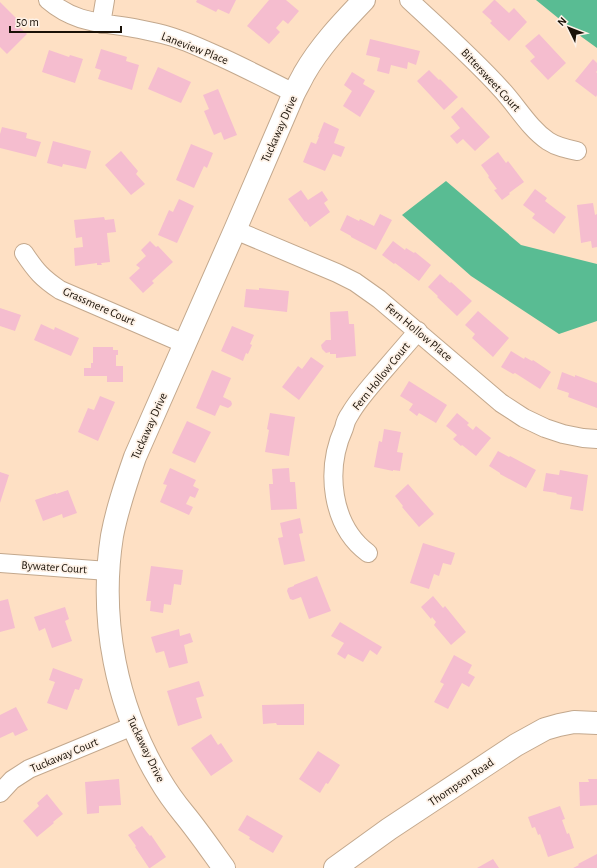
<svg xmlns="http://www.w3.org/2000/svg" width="597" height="868" font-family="'Alegreya Sans',sans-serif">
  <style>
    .forest { fill: #59bc93 }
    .building { fill: #f5bdcf }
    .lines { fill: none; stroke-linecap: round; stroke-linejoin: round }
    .street-casing { stroke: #c3a88d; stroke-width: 20 }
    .secondary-casing { stroke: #c3a88d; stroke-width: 24 }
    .street { stroke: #fff; stroke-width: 18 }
    .secondary { stroke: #fff; stroke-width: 22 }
    .labels { text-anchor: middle; stroke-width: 3.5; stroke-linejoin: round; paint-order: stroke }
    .street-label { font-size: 12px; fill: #1a1107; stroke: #fdf1e6 }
  </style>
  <rect width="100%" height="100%" fill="#fee0c4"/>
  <path class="forest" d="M536 0H597V48L579 35Z
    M446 181 521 245 597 264V321L559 334 471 276 402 215Z"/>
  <path class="building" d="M197 0H236L229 14 218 9 216 12 196 2Z
    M269 0H286L299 11 288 24 283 20 276 28 280 32 269 44 247 26Z
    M494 0H495L509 13 514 8 527 22 509 41 490 23 492 21 482 12Z
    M0 2 20 22 17 25 27 34 7 54 0 47Z
    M539 34 566 63 548 80 530 61 535 57 525 46Z
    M370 39 420 51 416 65 408 62 407 69 391 65 389 74 377 71 380 58 366 55Z
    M101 49 127 57 126 61 139 65 132 90 98 79 101 70 95 68Z
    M49 50 69 57 70 55 83 59 75 83 42 72Z
    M593 59 597 63V71L596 72 597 73V95L596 97 575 81Z
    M158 67 191 82 181 103 148 89Z
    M429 70 439 80 440 79 458 97 444 110 417 81Z
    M352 72 365 80 363 84 375 91 360 117 343 106 352 91 344 85Z
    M218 89 237 135 224 140 221 132 214 135 204 111 209 109 203 95Z
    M462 107 490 137 475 151 463 139 457 144 450 136 460 128 451 117Z
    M324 122 339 129 334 143 345 147 341 157 333 154 325 171 303 162 311 142 316 144 319 137H318Z
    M2 127 27 133 26 138 41 142 36 157 0 148V134Z
    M53 141 91 151 86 169 63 164 62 167 47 163Z
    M191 144 213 153 207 168 204 166 194 188 176 180Z
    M121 151 138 171 136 174 145 184 131 195 105 165Z
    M498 152 506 163 508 161 524 182 509 193 510 194 502 200 494 190 497 189 488 177 489 176 481 165Z
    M535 189 547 198 545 201 566 217 554 234 532 218 535 214 523 205Z
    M301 190 308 200 322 191 328 200 324 203 330 212 310 227 306 221 305 222 288 199Z
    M179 199 194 206 177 243 158 235 169 210 173 212Z
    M593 203 595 215 597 214V247L592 248 591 241 581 243 577 205Z
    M380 214 392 220 376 250 351 237V236L340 230 347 215 359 221 360 219 374 226Z
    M104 217 105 220 114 219 116 232 107 233 110 262 101 263 102 265H97V263L75 266 74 248 83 247 82 237 76 238 74 220Z
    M150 241 156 247 158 246 173 262 152 281 154 283 143 293 129 278 140 268 136 265 146 256 141 250Z
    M393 241 405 250 406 248 414 253 415 252 431 265 419 281 395 263 394 264 382 255Z
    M440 274 450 283 451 282 472 301 457 316 437 297 438 296 428 287Z
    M259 288 289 291 287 312 244 307 246 289 259 290Z
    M0 308 21 315 15 331 0 326Z
    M348 311 349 324H354L356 356 336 358V354H330V352L326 353 322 349 321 345 326 340H331L330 312Z
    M478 311 509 338 493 357 472 338 475 334 465 325Z
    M41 324 54 330 55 327 79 338 71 356 34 340Z
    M232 326 254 335 250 344 252 345 248 354 246 353 243 361 221 351Z
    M93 347H113V350H118V355H116V366H123V382H107V376H84V368H91V363H93Z
    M511 351 524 359 525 357 532 361 533 360 551 372 540 389 515 373 513 374 501 367Z
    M311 357 324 366 299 400 282 387 298 366 302 369Z
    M212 370 231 378 223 397 231 401 232 404 231 406 228 408 220 405 215 416 196 408Z
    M562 372 575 377V375L597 383V408L568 397 569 393 557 389Z
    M409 381 447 405 436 423 419 413 417 416 409 410 413 404 400 396Z
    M100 396 115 402 98 441 78 432 88 408 94 410Z
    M270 413 295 417 289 456 265 452 269 430 267 429Z
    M457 413 469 423 467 425 473 430 476 426 491 438 476 456 462 445 461 446 453 439 457 435 446 426Z
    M187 421 211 432 195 463 172 453Z
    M384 429 401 432 397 452 403 453 400 471 393 470V471L374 467 379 441 382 442Z
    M498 451 509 457 510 456 536 470 526 488 500 474V473L489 466Z
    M170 468 196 480 193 486 199 489 195 498 190 496 186 504 193 507 189 515 160 502 167 485 163 484Z
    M289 468 290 482H295L297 509 271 510 269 484H273L272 469Z
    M560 470 588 475 583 511 570 509 572 497 556 494 557 493 543 491 546 473 559 475Z
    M0 472 9 475 0 503Z
    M408 484 434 514 419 527 402 507 403 506 395 496Z
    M68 490 77 513 63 518 62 514 43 521 35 500 56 493V494Z
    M300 518 303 533 299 534 305 561 284 565 278 538 283 537 280 523Z
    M423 543 455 553 451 565 443 563 439 576 434 574 429 589 410 583Z
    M151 566 183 570 181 585 174 584 171 605 164 604 163 613 150 611 151 601H146Z
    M317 576 331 611 309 619 301 597 293 600 290 599 287 591 288 588 294 586V585Z
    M433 596 443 608 445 606 466 632 451 645 434 625 436 622 432 617 431 619 421 607Z
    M8 599 15 628 0 632V601Z
    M65 607 69 619 65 621 72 641 52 648 45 628 39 631 34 617Z
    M340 622 382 647 377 655 370 650 363 662 348 654 345 659 337 654 344 643 331 636Z
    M179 629 180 636 190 633 193 642 184 645 188 663 169 668 164 651 156 653 151 637Z
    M454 655 472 665 468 673 475 677 469 687 462 683 448 709 434 702 444 684 440 682Z
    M53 668 83 679 79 690 75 689 67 710 47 703 55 682 49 680Z
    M199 681 204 696 196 698 202 718 178 726 167 691Z
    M304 704V725H277L276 723 263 724 262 705Z
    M16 707 28 730 15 736 13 732 0 738V715Z
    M211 734 218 745 221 743 233 761 211 776 191 748Z
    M318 751 340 765 328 784 326 783 320 793 299 779Z
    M119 779 121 805 99 806V813L87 814 85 782Z
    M588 779H597V805L580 806 579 782H589Z
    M47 794 63 814 53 822 54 823 37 837 23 821 39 806 37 803Z
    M560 806 565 819 562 820 567 834 569 833 574 848 548 857 540 834 538 835 535 827 532 828 528 817Z
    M247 815 283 836 273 853 249 839 250 837 238 830Z
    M142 826 150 836 151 835 166 857 150 868H149L135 847 136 846 128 835Z
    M597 854V868H573L579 865 578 864Z
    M493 859 499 868H477Z"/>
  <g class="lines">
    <g class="street-casing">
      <path id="street" d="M48 0C77 25 104 22 139 29 149 31 159 33 169 36 187 41 205 50 223 58 247 69 270 81 294 93
        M409 0C440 29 472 57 501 89 517 106 529 128 548 141 557 147 567 149 577 151
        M101 24 105 0
        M235 230 337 273 355 282 379 299 501 403 524 418 545 428 563 434 583 438 597 439
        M24 253C36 271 42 278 60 290L185 344
        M368 553C349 539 339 519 335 496 331 472 334 450 344 428 345 423 347 418 350 414 358 400 369 388 380 375 393 360 405 346 418 331
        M0 563 108 571
        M0 793 12 780 29 769 133 726"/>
    </g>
    <g class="secondary-casing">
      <path id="secondary" d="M224 868C211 850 198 831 184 814 175 803 167 792 160 780 116 707 99 619 112 536 117 509 126 483 135 457L235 230 294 93C297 87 301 80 304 74 320 46 342 23 364 0
        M335 868 389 829 516 745 545 729 559 725 574 722 597 723"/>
    </g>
    <use href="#street" class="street"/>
    <use href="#secondary" class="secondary"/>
  </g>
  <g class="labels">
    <g class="street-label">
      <text transform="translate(195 48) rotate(21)" y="4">Laneview Place</text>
      <text transform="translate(491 80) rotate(47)" y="4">Bittersweet Court</text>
      <text transform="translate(279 129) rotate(-66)" y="4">Tuckaway Drive</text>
      <text transform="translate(99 306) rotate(24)" y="4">Grassmere Court</text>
      <text transform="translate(419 332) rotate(40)" y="4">Fern Hollow Place</text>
      <text transform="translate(381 376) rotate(-51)" y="4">Fern Hollow Court</text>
      <text transform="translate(149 426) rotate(-66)" y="4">Tuckaway Drive</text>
      <text transform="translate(54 567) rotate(4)" y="4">Bywater Court</text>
      <text transform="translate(146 749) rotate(64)" y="4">Tuckaway Drive</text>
      <text transform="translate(64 755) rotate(-23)" y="4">Tuckaway Court</text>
      <text transform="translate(461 782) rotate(-34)" y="4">Thompson Road</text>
    </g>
  </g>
  <g transform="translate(569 28) rotate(313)" stroke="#fdf1e6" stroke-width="3" paint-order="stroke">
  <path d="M0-3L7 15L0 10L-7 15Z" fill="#1a1107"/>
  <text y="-6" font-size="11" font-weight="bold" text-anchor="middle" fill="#1a1107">N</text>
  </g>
  <path d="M10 26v6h111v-6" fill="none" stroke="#1a1107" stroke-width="2"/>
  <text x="16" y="26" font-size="12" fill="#1a1107" stroke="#fdf1e6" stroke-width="3" paint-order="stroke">50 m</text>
</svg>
